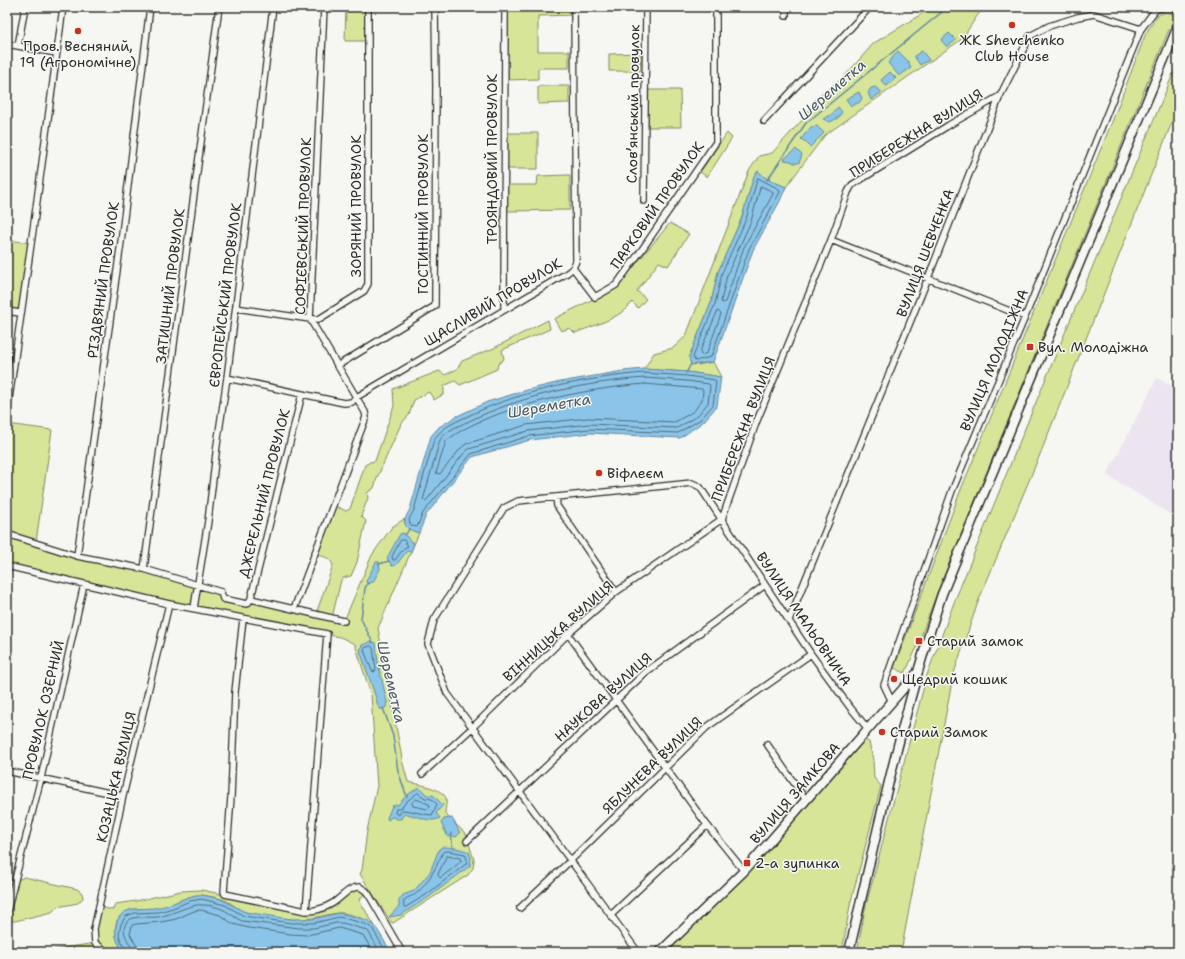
<svg xmlns="http://www.w3.org/2000/svg" width="1185" height="959" font-family="'Shantell Sans',sans-serif">
  <style>
    .built { fill: #ece5f0 }
    .green { fill: #d7e598; stroke: #818862 }
    .water { fill: #8ac5e9; stroke: #64879d }
    .lines { fill: none; stroke-linecap: round; stroke-linejoin: round }
    .shore { stroke: #516977; stroke-width: 1 }
    .stream { stroke: #64879d; stroke-width: 1.5 }
    .street-casing { stroke: #2b2b2b; stroke-width: 8 }
    .secondary-casing { stroke: #2b2b2b; stroke-width: 11 }
    .street { stroke: #f6f6f2; stroke-width: 5.5 }
    .secondary { stroke: #f6f6f2; stroke-width: 8 }
    .poi-dot { fill: #c8321e; stroke: #f6f6f2; stroke-width: 1.5 }
    .labels { text-anchor: middle; stroke-width: 3; stroke-linejoin: round; paint-order: stroke }
    .poi-label { font-size: 14px; fill: #2b2b2b; stroke: #f6f6f2; text-anchor: start }
    .street-label { font-size: 14px; fill: #2b2b2b; stroke: #f6f6f2 }
    .water-label { font-size: 15px; font-style: italic; fill: #485964; stroke: #f6f6f2 }
  </style>
  <rect width="100%" height="100%" fill="#f6f6f2"/>
  <filter id="ink" filterUnits="userSpaceOnUse"><feTurbulence type="fractalNoise" baseFrequency=".025" numOctaves="2"/><feDisplacementMap in="SourceGraphic" scale="8" xChannelSelector="R" yChannelSelector="G"/><feConvolveMatrix kernelMatrix="1 2 1 2 8 2 1 2 1" color-interpolation-filters="sRGB"/></filter>
  <g filter="url(#ink)">
    <path class="built" d="M1157 378 1178 390V519L1107 475Z"/>
    <path class="green" d="M346 7H368V41H345Z
      M505 7H574V15L538 16V51H569V68H538V79L506 80Z
      M928 7H985L977 16 962 39 825 135 786 187 767 179 758 172 754 176 742 217 718 272 711 303 689 357 697 365 713 362 721 377 688 372 644 369 654 353 673 348 686 336 749 171 759 156 772 153 804 118 816 99 843 78 874 43 920 15Z
      M1166 12 1175 15 937 593 917 647 905 673 894 668 960 492 1114 117 1146 33 1158 15Z
      M641 53 640 71H609V54Z
      M1178 62V107L1041 452 978 602 953 676 901 952H857L865 909 927 675 955 600 1024 431Z
      M538 86H569V103L538 104Z
      M648 90H680L681 127H648Z
      M506 133H538V169H506Z
      M727 133 732 138 707 177 700 172Z
      M570 175V210L507 211 506 185H537L538 176Z
      M670 223 689 234 668 266 659 262 637 291 646 299 638 308 632 302C622 318 592 326 575 333L570 328 561 331 554 319 601 295 621 282Z
      M7 240 31 243 20 313 7 311Z
      M548 320 550 329 502 350 504 359 498 364 497 369 460 385 455 381 444 386V394L434 400 429 392 414 400 409 415 401 424 377 478 374 488 367 493 368 498 361 516 366 521 357 562 351 576 343 578 341 580 332 618 344 621 372 555 392 527 404 519C406 528 410 530 419 533L378 628 403 764 408 782C418 784 442 788 446 798 447 803 445 808 445 814L466 834 474 860 473 868 468 875 393 923 391 922 360 874 362 870 367 831 377 786 371 695 355 644 340 637 243 619 7 566V424L52 430 36 542 77 556 144 569 221 592 223 599 247 604 251 599 316 614 333 565C330 557 322 556 314 554L333 505 346 511 350 509 365 465 370 462 375 461 394 406 393 389 439 371 445 375 457 369 462 361 494 348Z
      M861 738 869 742 873 759 874 778 881 786 850 905 842 952H660L744 871Z
      M24 877 77 889 82 893 83 898 78 903 57 907 52 912 15 921H7V897H11L18 880Z
      M354 887 366 892 359 900 375 926C368 920 348 912 338 913 321 915 310 921 291 919 275 917 257 917 243 911 237 909 233 904 227 901 220 898 209 896 201 895 188 895 176 903 163 907 159 908 154 909 149 909 143 909 136 908 130 910 110 917 113 938 124 952H51L52 950 95 943 99 907 113 910 115 904 136 901 181 891 201 890 306 911 320 909Z"/>
    <path class="water" d="M949 33 956 40 947 47 941 40Z
      M898 51 908 61 911 68 899 76 888 63Z
      M922 51 929 60 920 65 914 56Z
      M890 72 896 78 887 86 884 84 881 80Z
      M875 87 882 92 871 100 868 93 871 88Z
      M859 92 862 98 860 102 851 106 846 99Z
      M838 107 842 112 838 118 830 122 823 119 831 115Z
      M817 126 824 133 810 147 806 142 801 139 811 127Z
      M796 149 802 155 799 163H794L791 161 784 160V159Z
      M758 171 767 179 786 187 780 201 753 250 713 362 691 365 689 357 711 303 718 272 742 217 754 176Z
      M644 369 688 372 721 377 717 406 703 422 680 438 590 433 530 440 472 457 426 515 419 533C402 528 402 523 410 509L431 436 439 427 455 417 487 402 527 390 560 382 623 371Z
      M404 533 410 541 414 543 411 552 407 551 396 565 392 566 387 558 400 534Z
      M376 562H379L380 569 373 582 367 584 366 581Z
      M372 641 376 643 378 663 387 702 386 707 384 709H380L378 706 375 695 360 651 362 645Z
      M419 787 427 795H433L443 805 436 813 440 818C431 824 415 815 406 814H404L401 819H395L394 817H392L388 820 387 818 392 806 399 804 406 796Z
      M452 818 460 833 456 837 450 835 449 838 448 837 441 823 444 819Z
      M442 847C451 847 460 848 469 852L471 858 470 866 429 897 401 915 389 917 399 906V900L403 895 414 891 430 872 439 849Z
      M196 895H202L221 899 245 912 291 919H313L339 913 352 916 367 920 375 926 391 952H124C118 944 114 937 116 926 120 903 143 911 160 907 172 905 183 898 196 895Z"/>
    <g class="lines">
      <path class="shore" d="M758 178 779 189 780 192 749 249 711 357 695 361 693 357 715 304 722 273 746 219Z
        M761 186 773 192V194L744 247 725 302 722 303 721 301 727 275 751 221Z
        M718 311 721 314 707 353 701 355 700 352Z
        M644 373 687 376 715 380 716 382 713 405 701 419 678 433 589 429 529 436 471 454 423 513 417 527 412 526C406 520 411 517 414 510L433 443C438 429 453 423 466 417 519 391 585 378 644 373Z
        M645 378 687 381 709 384 710 386 708 403 697 416 677 428 589 424 528 431 469 449 465 452 426 501 423 500 440 440C445 431 458 426 467 422 519 396 587 382 645 378Z
        M645 384 702 389 703 391 702 400 694 411 675 422 588 418 526 425 466 444 461 448 440 474 436 473 446 441C488 407 590 388 645 384Z
        M401 540H404L408 546 404 548 395 560H393L392 557Z
        M371 646 373 648 376 670 374 672 372 671 364 650 365 648Z
        M418 793 425 798 432 799 437 804 432 815C422 815 412 810 402 810L399 815 395 813 396 809H401L405 803Z
        M416 799 429 804 430 807 427 809 413 806 412 803Z
        M449 851 465 854 467 859 466 864 427 894 406 907H404C401 896 412 898 417 893 430 881 436 867 443 852Z
        M447 856 460 858 461 861 452 869 440 878 438 875Z
        M127 952 126 949 121 942 119 934 121 924 126 916 135 913 159 912 173 908 190 901 202 899 225 905 244 916 291 923H314L339 917 351 920 365 924 372 928 386 952
        M132 952C131 941 120 935 126 923 131 914 149 918 158 917 172 915 192 903 203 905 210 905 218 907 224 910 230 913 235 918 242 921L299 928H314L336 923H343L363 929 368 931 380 952
        M138 952 136 945 130 934 132 925 136 924 161 922 176 919 194 911 201 910 220 915 233 924 249 928 290 934 307 935 339 928 363 935 373 952"/>
      <path class="stream" d="M767 180 806 123 948 7
        M686 373 691 364
        M405 536 409 529
        M379 564 389 561
        M368 583 365 588 361 619 373 643
        M383 708 393 736 398 771 407 797
        M451 833 453 849"/>
      <g class="street-casing">
        <path id="street" d="M1170 7 1178 10
          M786 16V7
          M7 44 56 53
          M18 46 25 7
          M764 121 870 7
          M644 201 646 7
          M831 240 1025 317
          M573 268 595 297 616 285 643 248 716 142V7
          M236 308 310 319H319L364 291 368 284V7
          M504 310 505 7
          M7 311 20 313
          M337 366 435 306 436 85 435 7
          M227 378 344 403 352 402 355 398 567 273 573 268 576 261 574 7
          M7 413 34 223 63 7
          M556 497 557 506 616 592
          M722 519 756 423 831 240 848 192 852 185 949 125 1000 96
          M7 534 77 556 144 569 221 592 223 599 247 604 251 599 344 621
          M77 556 121 242 150 7
          M7 566 169 604 327 634 306 911
          M144 569 219 7
          M251 598 302 394
          M194 608 208 521 217 445 227 378 273 7
          M294 609 366 417 365 412 310 319 324 7
          M243 619 235 692 231 797 224 892 225 894 306 911C316 911 325 908 333 903 342 897 350 886 360 887L366 891 369 895 402 952
          M789 620 928 278 1000 96 1030 36 1049 26 1078 17 1094 14 1141 29 1156 9 1164 7
          M568 634 707 825 744 871
          M892 702 884 685 952 491 1025 317 1141 29
          M767 744 806 800
          M7 771 123 796
          M422 774 473 727 568 634 616 592 722 519
          M467 841 646 672 765 585
          M520 908 571 860 707 727 811 654
          M7 911 41 778 84 584
          M611 915 707 825
          M107 952 95 943 94 929 123 796 169 604
          M638 952 447 693 428 644 434 620 504 508 518 501 692 483 700 487 811 654 849 706 868 729"/>
      </g>
      <g class="secondary-casing">
        <path id="secondary" d="M660 952 744 871 916 674
          M849 952C877 832 903 711 942 594L1178 26"/>
      </g>
      <use href="#street" class="street"/>
      <use href="#secondary" class="secondary"/>
    </g>
  </g>
  <g class="poi-dot">
    <circle cx="1012" cy="25" r="4"/>
    <circle cx="78" cy="31" r="4"/>
    <rect x="1026" y="343" width="8" height="8" rx="2"/>
    <circle cx="599" cy="473" r="4"/>
    <rect x="915" y="637" width="8" height="8" rx="2"/>
    <circle cx="894" cy="679" r="4"/>
    <circle cx="882" cy="732" r="4"/>
    <rect x="743" y="859" width="8" height="8" rx="2"/>
  </g>
  <g class="labels">
    <g class="poi-label">
      <text x="1012" y="45" text-anchor="middle">ЖК Shevchenko<tspan x="1012" dy="16">Club House</tspan></text>
      <text x="78" y="51" text-anchor="middle">Пров. Весняний,<tspan x="78" dy="16">19 (Агрономічне)</tspan></text>
      <text x="1038" y="352">Вул. Молодіжна</text>
      <text x="607" y="478">Віфлеєм</text>
      <text x="927" y="646">Старий замок</text>
      <text x="902" y="684">Щедрий кошик</text>
      <text x="890" y="737">Старий Замок</text>
      <text x="755" y="868">2-а зупинка</text>
    </g>
    <g class="street-label">
      <text transform="translate(633 104) rotate(-89)" y="5">Словʼянський провулок</text>
      <text transform="translate(916 133) rotate(-32)" y="5">ПРИБЕРЕЖНА ВУЛИЦЯ</text>
      <text transform="translate(492 159) rotate(-90)" y="5">ТРОЯНДОВИЙ ПРОВУЛОК</text>
      <text transform="translate(657 205) rotate(-55)" y="5">ПАРКОВИЙ ПРОВУЛОК</text>
      <text transform="translate(356 206) rotate(-90)" y="5">ЗОРЯНИЙ ПРОВУЛОК</text>
      <text transform="translate(423 214) rotate(-90)" y="5">ГОСТИННИЙ ПРОВУЛОК</text>
      <text transform="translate(303 226) rotate(-88)" y="5">СОФІЄВСЬКИЙ ПРОВУЛОК</text>
      <text transform="translate(925 253) rotate(-69)" y="5">ВУЛИЦЯ ШЕВЧЕНКА</text>
      <text transform="translate(103 280) rotate(-82)" y="5">РІЗДВЯНИЙ ПРОВУЛОК</text>
      <text transform="translate(170 286) rotate(-83)" y="5">ЗАТИШНИЙ ПРОВУЛОК</text>
      <text transform="translate(225 295) rotate(-83)" y="5">ЄВРОПЕЙСЬКИЙ ПРОВУЛОК</text>
      <text transform="translate(493 302) rotate(-31)" y="5">ЩАСЛИВИЙ ПРОВУЛОК</text>
      <text transform="translate(994 360) rotate(-67)" y="5">ВУЛИЦЯ МОЛОДІЖНА</text>
      <text transform="translate(743 429) rotate(-69)" y="5">ПРИБЕРЕЖНА ВУЛИЦЯ</text>
      <text transform="translate(264 493) rotate(-76)" y="5">ДЖЕРЕЛЬНИЙ ПРОВУЛОК</text>
      <text transform="translate(804 619) rotate(56)" y="5">ВУЛИЦЯ МАЛЬОВНИЧА</text>
      <text transform="translate(558 631) rotate(-42)" y="5">ВІННИЦЬКА ВУЛИЦЯ</text>
      <text transform="translate(603 697) rotate(-42)" y="5">НАУКОВА ВУЛИЦЯ</text>
      <text transform="translate(43 710) rotate(-77)" y="5">ПРОВУЛОК ОЗЕРНИЙ</text>
      <text transform="translate(652 765) rotate(-44)" y="5">ЯБЛУНЕВА ВУЛИЦЯ</text>
      <text transform="translate(116 777) rotate(-77)" y="5">КОЗАЦЬКА ВУЛИЦЯ</text>
      <text transform="translate(795 793) rotate(-49)" y="5">ВУЛИЦЯ ЗАМКОВА</text>
    </g>
    <g class="water-label">
      <text transform="translate(832 90) rotate(-41)" y="5">Шереметка</text>
      <text transform="translate(549 406) rotate(-10)" y="5">Шереметка</text>
      <text transform="translate(391 682) rotate(77)" y="5">Шереметка</text>
    </g>
  </g>
  <rect width="1185" height="959" fill="none" stroke="#f6f6f2" stroke-width="24"/>
  <rect x="12" y="12" width="1161" height="935" fill="none" stroke="#2b2b2b" stroke-width="1.5" filter="url(#ink)"/>
</svg>
